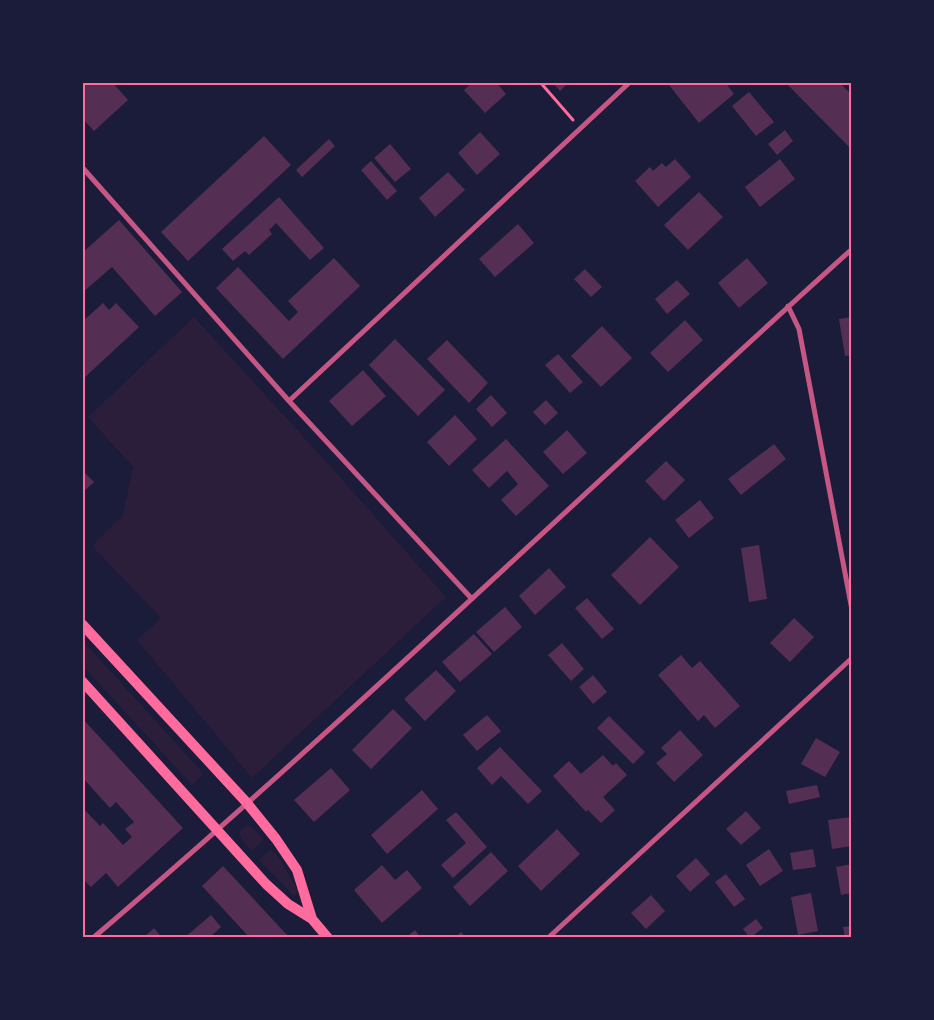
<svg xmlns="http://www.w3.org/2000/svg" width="934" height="1020" font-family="Barlow,sans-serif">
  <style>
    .green { fill: #2a1e3b }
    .building { fill: #542f53 }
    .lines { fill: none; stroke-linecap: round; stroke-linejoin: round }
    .path { stroke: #ff6b9d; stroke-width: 3 }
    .minor { stroke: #c65784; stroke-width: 5 }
    .secondary { stroke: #ff6b9d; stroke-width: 10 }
    .neatline { fill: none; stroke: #ff6b9d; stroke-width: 2 }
  </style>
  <rect width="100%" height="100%" fill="#1b1b3a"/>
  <path class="green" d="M194 317 332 468 446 597 252 778 137 640 161 618 92 546 123 515 133 467 88 417Z
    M83 641 204 774 192 785 83 666Z
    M247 826 253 828 264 840 252 851C246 844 237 838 241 829Z
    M271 849 280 859 298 891 296 895H293L259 860Z"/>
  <path class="building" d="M82 82H112L128 100 94 131 82 118Z
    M473 82H496L506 94 485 113 464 90Z
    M552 82H569L560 91Z
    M672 82H725L734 94 699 123 669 85Z
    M785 82H839L852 95V150Z
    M749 92 774 122 756 136 732 106Z
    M785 130 793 141 777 155 768 144Z
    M480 132 500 154 477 175 458 153Z
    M264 136 291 165 188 261 161 232Z
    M329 139 335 146 302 177 296 170Z
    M390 144 411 169 395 182 374 158Z
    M675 159 691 177 658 207 635 181 650 167 653 171 662 163 666 167Z
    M780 159 795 179 760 207 745 187Z
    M371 161 397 191 387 200 361 170Z
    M448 172 465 190 435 217 419 198Z
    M699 192 723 217 688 250 664 225Z
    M279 197 324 248 310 260 276 223 269 230 272 234 249 255 245 251 233 261 222 249Z
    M119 220 182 292 155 316 112 267 82 293V253Z
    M518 224 534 243 495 277 479 259Z
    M334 258 360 286 283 359 216 288 238 267 289 321 298 312 288 301Z
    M747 258 768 283 739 308 718 283Z
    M585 269 602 287 591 297 574 279Z
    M677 280 690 294 667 314 655 299Z
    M103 303 109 310 116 303 139 327 82 380V322Z
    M852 317V355L845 356 839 319Z
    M685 320 703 340 668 372 650 353Z
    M602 326 632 358 601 387 571 356Z
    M395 339 445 390 418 416 369 365Z
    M447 340 488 383 469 403 427 359Z
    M558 354 583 382 570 393 545 365Z
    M363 370 386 396 352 426 329 401Z
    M491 395 507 413 492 427 476 409Z
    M546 400 558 413 545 425 533 412Z
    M455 415 477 439 449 466 427 442Z
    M567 430 587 453 563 474 543 452Z
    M506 439 549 486 516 516 501 500 518 484 507 471 489 488 472 470Z
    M774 444 786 459 741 495 728 479Z
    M666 461 685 480 664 501 645 481Z
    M82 470 94 482 82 493Z
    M700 500 714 518 689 538 675 520Z
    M650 537 679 567 640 605 611 575Z
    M759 545 767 599 749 602 741 548Z
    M549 568 566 587 535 615 519 596Z
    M587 598 614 629 602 639 575 608Z
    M505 607 522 627 494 652 476 632Z
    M794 618 814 637 790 662 770 643Z
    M474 634 492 654 460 682 442 662Z
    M562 643 584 669 571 681 548 655Z
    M681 655 692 668 700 661 740 706 715 728 704 715 698 721 658 675Z
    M436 670 456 691 425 721 404 699Z
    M593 675 607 692 593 704 579 687Z
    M393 709 412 728 371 769 352 750Z
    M487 715 501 731 477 751 463 735Z
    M609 716 645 752 633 764 597 728Z
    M82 718 183 828 118 887 106 873 91 887 82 878V807L100 826 103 823 123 845 132 837 125 829 134 822 116 802 110 808 82 777Z
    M680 730 703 755 674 782 656 763 667 754 661 748Z
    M816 738 840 752 825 777 801 764Z
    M500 747 542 791 528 804 501 776 492 785 477 768Z
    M603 755 613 766 616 763 627 775 603 797 615 810 601 823 588 810 586 812 553 776 569 761 581 774Z
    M331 768 350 790 314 822 294 800Z
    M817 785 820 797 789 804 786 791Z
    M422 790 438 809 387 854 371 835Z
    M746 811 761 828 741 845 726 829Z
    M456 812 487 847 453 878 441 865 466 843 446 820Z
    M852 817V846L832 849 828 820Z
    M557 829 580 854 541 891 518 866Z
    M769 849 783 871 760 886 746 865Z
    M813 849 816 867 793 870 790 853Z
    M491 852 508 871 470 906 453 887Z
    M696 858 710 874 690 892 676 876Z
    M852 864V893L841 895 836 867Z
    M382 865 395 880 407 870 422 888 382 923 354 890Z
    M223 866 287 935 284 938H250L202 886Z
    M726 874 745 899 734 907 715 882Z
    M811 893 818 931 798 935 791 897Z
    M651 895 665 911 646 929 631 913Z
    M211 915 221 927 209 938H184Z
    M756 919 763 928 750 938 743 929Z
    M852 926V938H845L843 927Z
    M154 928 162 938H143Z
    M415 930 421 938H405Z
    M461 932 466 938H455Z"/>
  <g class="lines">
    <path class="path" d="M540 82 573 120"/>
    <path class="minor" d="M82 167 289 401 472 599
      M788 306 799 329 852 610
      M289 401 630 82
      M93 938C353 716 598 478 852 249
      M548 938 852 658"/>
    <path class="secondary" d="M82 624 247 803 276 839 297 870 312 919
      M82 681 266 884 288 904 312 919 328 938"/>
  </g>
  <rect width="934" height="1020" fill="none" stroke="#1b1b3a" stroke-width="168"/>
  <rect x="84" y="84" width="766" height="852" class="neatline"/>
</svg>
